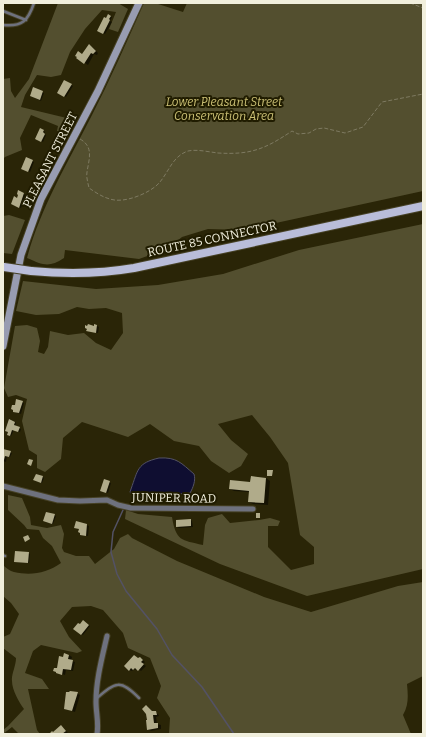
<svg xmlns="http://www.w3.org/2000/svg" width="426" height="737" font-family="Bitter,serif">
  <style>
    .green { fill: #534f2f }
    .water { fill: #0f0e31; stroke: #535265 }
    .shadow { fill: #0007 }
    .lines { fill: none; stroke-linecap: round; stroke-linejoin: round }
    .stream { stroke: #535265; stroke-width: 1.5 }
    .building { fill: #b0ab8a }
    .lane-casing { stroke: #464125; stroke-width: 4.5 }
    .street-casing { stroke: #464125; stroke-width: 7 }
    .secondary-casing { stroke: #464125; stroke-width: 9 }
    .primary-casing { stroke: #464125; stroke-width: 10 }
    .path { stroke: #7e7a61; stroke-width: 1; stroke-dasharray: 4 2; stroke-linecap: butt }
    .lane { stroke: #6e717e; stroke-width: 2.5 }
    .street { stroke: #6e717e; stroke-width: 5 }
    .secondary { stroke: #989cb1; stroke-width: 7 }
    .primary { stroke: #b9bdd9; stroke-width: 8 }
    .primary-bridge-casing { stroke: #464125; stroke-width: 10; stroke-linecap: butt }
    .primary-bridge { stroke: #b9bdd9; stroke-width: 8 }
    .labels { text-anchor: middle; stroke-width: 4; stroke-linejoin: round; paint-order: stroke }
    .park-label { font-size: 12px; font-style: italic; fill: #ccc175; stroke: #201c00 }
    .street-label { font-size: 12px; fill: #f1efdd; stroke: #201c00 }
  </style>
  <rect width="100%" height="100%" fill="#2a2507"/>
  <path class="green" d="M58 3H118L128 9 118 32 109 29 116 12 102 10 85 29 70 52 61 75 51 77 37 75 25 95 21 107 75 120 70 133 57 131 58 126 31 115 20 138 22 150 5 157 3 159V79L10 78 11 91 15 98 29 79Z
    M144 3H155L183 12 187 3H423V191L244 230 208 229 182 237 167 249 139 259 65 250 64 258C49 268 43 265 27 258 40 209 68 162 91 117 110 80 127 41 144 3Z
    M9 215 25 220 12 254 3 253V216Z
    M423 224V569L307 596 220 564 125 519 126 510 138 514 172 517C176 541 181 540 203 545L205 525 208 518 222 514 230 523 259 520 270 518 280 521 278 526H268V547L291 570 314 564V547L300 535 288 463 270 437 252 415 218 424 231 440 248 454 241 466 229 473 211 461 199 446 174 441 150 424 128 437 82 422 63 438 61 459 45 472 37 468V455L29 450 22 421 27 399 16 395 8 397 4 388 15 326 27 325 37 328 40 341 38 352 44 354 48 347 50 331 68 335 84 333 96 343 111 350 123 333 122 313 106 308 89 309 77 307 59 314 36 315 16 311 23 281 96 289 158 285 223 274 299 250Z
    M8 495 22 498 30 517 31 525 47 528 61 525 64 534 62 548 64 552 76 556H89L95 564 114 549 120 538 128 534 132 538 177 561 264 597 311 612 398 586 423 582V676L407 684C408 695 409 705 403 715L411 734H169L170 718 157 698 161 686 150 658 128 648 123 633 103 610 91 606 72 607 60 621 69 637 82 651 77 653 41 645 33 651 25 673 42 679 49 689H28L37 730 40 734H19L12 727 3 734V730L8 726 24 709C19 702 12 690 12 681 11 675 16 666 16 658L3 648V637L10 634 19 614 11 603 3 596V565C6 568 10 571 14 572 31 576 47 573 61 563L52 546 43 538 39 530 27 529 24 525 8 510Z"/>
  <path class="water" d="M159 458C177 457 181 463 194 474 196 480 193 488 190 493L134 498 130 492 131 489C138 470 137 463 159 458Z"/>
  <path class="shadow" d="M108 15 112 17 110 21 112 22 105 34 98 31Z
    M92 47 98 53 97 55 94 54 88 65 77 58 83 56Z
    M64 81 73 86 66 97 58 93Z
    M34 89 44 93 41 101 31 96Z
    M41 129 45 132 44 134 46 135 43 142 36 138Z
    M27 158 34 162 30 172 22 168Z
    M19 192 26 195 21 208 12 204 18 199Z
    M95 325 99 327 98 333 89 331 88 329 95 327Z
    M22 402 24 403 21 414 16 412Z
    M15 422 16 423 15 426 21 429 20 432 14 430 11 436 8 435Z
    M3 450 12 453 10 457 7 456 6 462 3 461Z
    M43 477 44 478 42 483 36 481Z
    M266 478 270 481 268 505 253 504 249 502 250 492 234 491 230 489Z
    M104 481 111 483 108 493 103 491Z
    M54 515 56 516 53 524 46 522Z
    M191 520 192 521 193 527 179 528 177 527Z
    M77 522 89 526 88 536 82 535 80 529 77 528Z
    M28 553 30 554 29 563 17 562Z
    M85 622 90 626 83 635 81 634 80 625Z
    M69 655 72 657 71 661 75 662 73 671 66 670 65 675 54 671 58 669 64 658Z
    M140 658 145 662 143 664 146 666 141 671 138 669 136 670 134 669 132 671 129 670Z
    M77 693 80 695 75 712 65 709Z
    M147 706 153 712 158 714 159 716 156 717 157 724 161 725V729L151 731 148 729Z
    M61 727 68 733 67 734H51Z"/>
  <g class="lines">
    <path class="stream" d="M132 502 137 498
      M123 510 113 532 111 552 117 574 126 591 157 629 172 655 202 687 234 734"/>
  </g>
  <path class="building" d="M108 14 111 16 109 19 110 20 103 34 97 31 104 17 106 18Z
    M89 44 96 51 93 54 91 53 84 64 76 58 77 57 75 56 78 51 82 54Z
    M64 80 72 84 64 97 57 93Z
    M33 87 43 91 40 100 30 96Z
    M40 128 44 130 43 132 45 134 41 142 35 139Z
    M26 157 33 160 28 172 21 169Z
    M18 190 24 193 19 208 11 204 14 196 17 198 18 195 17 194Z
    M88 324 94 326V324L97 325 96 333 86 331 87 329 85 328V325L87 326Z
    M16 399 23 401 19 413 13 412V410L11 409 12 405H15Z
    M9 419 15 422 14 425 20 427 18 432 12 430 10 436 7 435 8 432 5 431Z
    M3 449 11 451 9 457 5 456 3 464Z
    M29 459 33 460 31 466 27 464Z
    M267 470H273L272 476H267Z
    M36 474 43 476 41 483 33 480Z
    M251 476 266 478 264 503 248 502 249 491 229 489 230 480 250 482Z
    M104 479 110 481 106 493 100 491Z
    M46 512 55 514 52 524 43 521Z
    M256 513H260V518H256Z
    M191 519V526L176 527V520Z
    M76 521 87 524 86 536 80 535V533L78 532 79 529 74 528Z
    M28 535 30 539 25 542 23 537Z
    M15 551 29 552 28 563 14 562Z
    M83 620 89 625 81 635 73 629 78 623 80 624Z
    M64 653 69 655 68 659 73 660 71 670 63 669 62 675 56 673V672L53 671 54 668H57L59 656 63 657Z
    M134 655 138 658 140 657 143 660 141 662 144 664 138 671 135 668 133 670 131 668 129 671 124 666Z
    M70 691 78 692 72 711 64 709 66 692H69Z
    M146 705 152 711H156L157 715H153L154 723H158V728L147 730 146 720H147L146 714 142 709Z
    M61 725 66 731 62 734H49L52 731 53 732Z"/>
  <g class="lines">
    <g class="lane-casing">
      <path id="lane" d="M3 11 26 20
        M3 25C22 27 28 21 34 3
        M3 555 5 556
        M97 698C116 682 120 679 139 698"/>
    </g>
    <g class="street-casing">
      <path id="street" d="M3 486 58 500 80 501 107 500 118 505 131 508 253 509
        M97 734C99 723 96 713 96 702 96 680 102 658 107 636"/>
    </g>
    <g class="secondary-casing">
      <path id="secondary" d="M3 346 21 255 41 199 98 91 139 3"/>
    </g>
    <g class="primary-casing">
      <path id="primary" d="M31 271C65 274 99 274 134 268L423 206"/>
    </g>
    <path class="path" d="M410 3 423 8
      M80 139C94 147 89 159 87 172 86 177 88 183 89 188 95 192 102 197 110 199 124 204 151 193 160 182 169 171 173 156 188 151 197 149 209 152 218 153 251 155 265 149 292 131L298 134 309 133 316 129 324 128 345 133 363 127 382 102 423 94"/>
    <use href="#lane" class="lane"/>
    <use href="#street" class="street"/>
    <use href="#secondary" class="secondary"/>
    <use href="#primary" class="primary"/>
    <g class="primary-bridge-casing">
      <path id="primary-bridge" d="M4 267 31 271"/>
    </g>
    <use href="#primary-bridge" class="primary-bridge"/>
  </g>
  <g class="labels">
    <g class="park-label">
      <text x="224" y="106">Lower Pleasant Street<tspan x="224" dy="14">Conservation Area</tspan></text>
    </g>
    <g class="street-label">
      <text transform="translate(50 160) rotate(-63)" y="4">PLEASANT STREET</text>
      <text transform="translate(212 239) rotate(-12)" y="4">ROUTE 85 CONNECTOR</text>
      <text transform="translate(174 498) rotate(1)" y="4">JUNIPER ROAD</text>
    </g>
  </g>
  <rect width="426" height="737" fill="none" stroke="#f1efdd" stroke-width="8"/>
</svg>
